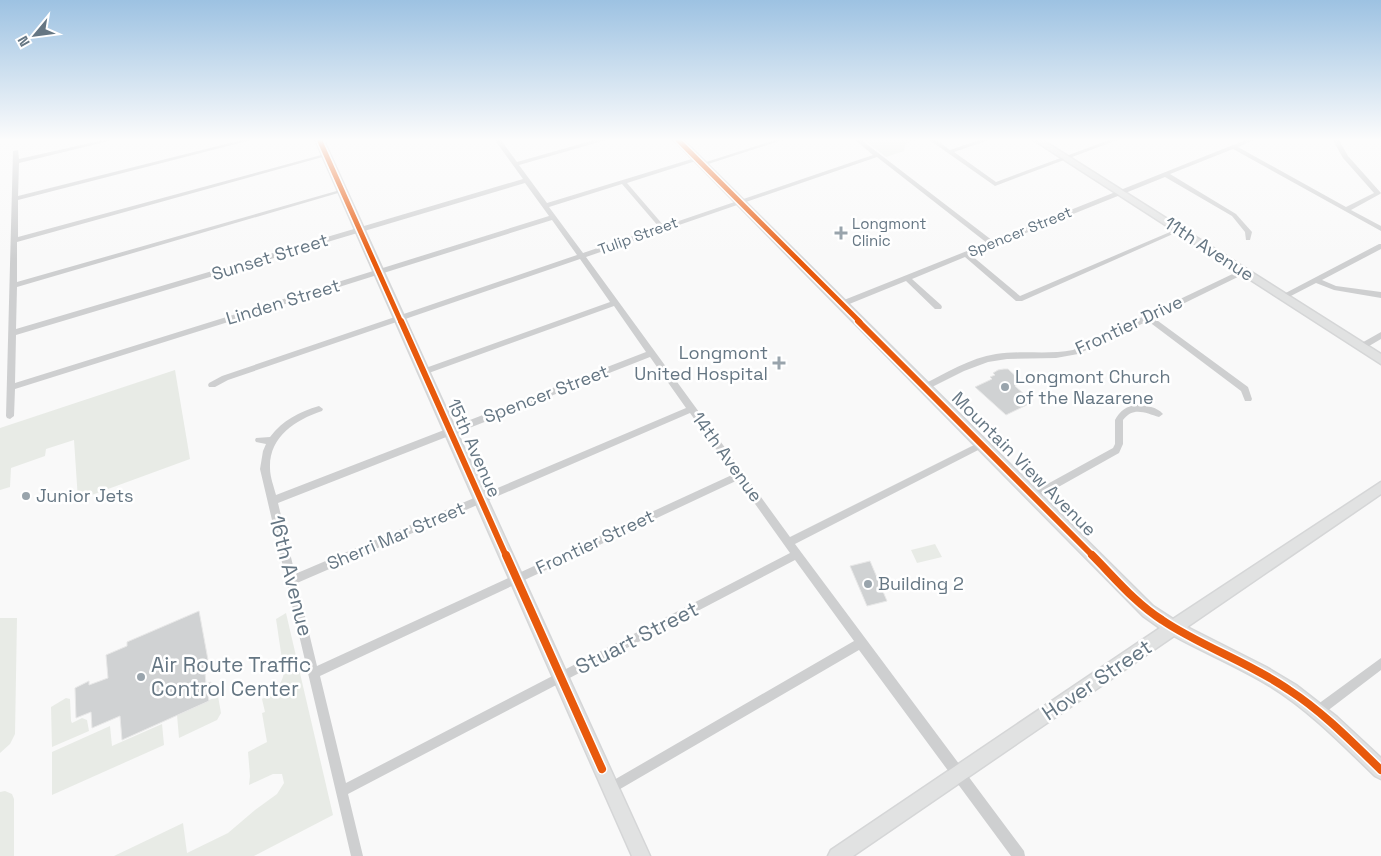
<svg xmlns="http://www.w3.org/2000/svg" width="1381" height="856" font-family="'Space Grotesk',sans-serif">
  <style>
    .green { fill: #e8ebe6 }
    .building { fill: #d0d2d3; stroke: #e8e8e8 }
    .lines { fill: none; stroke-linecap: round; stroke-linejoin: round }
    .secondary-casing { stroke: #d5d6d7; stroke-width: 3 }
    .street { fill: #cecfd0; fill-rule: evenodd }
    .secondary { fill: #e1e2e2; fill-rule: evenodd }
    .cycleway-far2-casing { stroke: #fff; stroke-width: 8 }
    .cycleway-far1-casing { stroke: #fff; stroke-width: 9 }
    .cycleway-casing { stroke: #fff; stroke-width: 11 }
    .cycleway-far2 { stroke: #e8590c; stroke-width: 5 }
    .cycleway-far1 { stroke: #e8590c; stroke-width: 6 }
    .cycleway { stroke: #e8590c; stroke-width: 8 }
    .poi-dot { fill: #99a4ac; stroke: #fff; stroke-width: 2 }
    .labels { text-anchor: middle; stroke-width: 5; stroke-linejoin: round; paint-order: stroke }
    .far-poi-label { font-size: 15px; fill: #657683; stroke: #fff; text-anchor: start }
    .far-street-label { font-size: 15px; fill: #657683; stroke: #fff }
    .street-label { font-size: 18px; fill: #657683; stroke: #fff }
    .poi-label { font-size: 18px; fill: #657683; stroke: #fff; text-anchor: start }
    .near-street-label { font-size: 21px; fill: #657683; stroke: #fff }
    .near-poi-label { font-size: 21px; fill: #657683; stroke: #fff; text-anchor: start }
  </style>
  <rect width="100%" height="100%" fill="#f9f9f9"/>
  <path class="green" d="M863 139H919L906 143 904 151 886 157Z
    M175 370 190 459 78 500 74 440 46 449 45 456 11 468 10 487 0 490V428Z
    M935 544 942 557 917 563 911 550Z
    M286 613 333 815 254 856H114L183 823 187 853 228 833 255 810 277 794 284 783 282 774H273L249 785 250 776 248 752 267 742 262 713 265 712 262 699C274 691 281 687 284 673L276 619Z
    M0 618H17L15 734 10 744 0 753Z
    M218 696 221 713 217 720 179 738 177 715Z
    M66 698 70 699 71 721 72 723 82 718 87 720 89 731 52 747 51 707Z
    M162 724 164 745 52 795V752L110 726 112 746Z
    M5 791 12 794 14 799V856H0V792Z"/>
  <path class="building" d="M1004 369H1008L1022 382 1015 386 1033 402 1006 415 975 387 992 379 990 377 995 375 993 373 998 370Z
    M870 561 887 601 867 606 850 566Z
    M199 611 208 660 204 662 206 684 211 682 212 693 208 695 209 701 122 740 120 716 92 728 91 712 76 718 75 688 89 681V685L108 678 106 655 127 646V642Z"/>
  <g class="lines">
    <g class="secondary-casing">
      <path id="secondary" d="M315 139H323L650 856H632Z
        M673 139H682L1153 606 1173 619 1381 482V494L1187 627 1266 667 1296 685 1337 717 1381 758V779L1375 776C1342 744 1309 710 1270 686 1239 667 1205 653 1174 636L853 856H828L831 850 1160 628 1143 616Z
        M1032 139H1041L1381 354V364Z"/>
    </g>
    <path class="street" d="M108 139H117L19 163 18 196 246 139H255L18 200V237L325 154 330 155 17 242V282L340 190 342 189 345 191 17 287 16 329 523 179 494 139H500L517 162 598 139H607L606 140 519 165 547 203 695 158H699V160L627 183 664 226 873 155 854 139H860L993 241 1248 139H1256L1238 147 1346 207 1374 193 1343 158 1332 139H1338L1348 156 1381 193 1380 194 1351 210 1381 226V231L1233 149 1170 174 1236 214 1252 232 1250 240H1246L1245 232 1232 216 1165 177 971 255 1020 296 1177 229 1179 228 1182 230 1022 301H1016L965 257 912 279 941 305 942 307 941 309H935L906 281 842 307 839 306 838 304 839 302 987 243 877 157 586 257 790 537 980 442H986L987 444 986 446 795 544 1024 851 1025 856H1011L859 650 615 792 611 794 607 792 605 788 607 784 854 641 795 560 348 794 363 856H351L260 469 263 451 266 444 256 442 255 440 256 438 270 437C283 420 299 412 319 406L323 409 322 411C295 420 269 437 270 468 270 477 274 487 276 495L646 352 614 306 426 374H420L419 372 420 370 610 302 580 259 228 380 215 387H209L208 385 209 383 222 376 577 255 552 220 15 389 14 416 10 419 7 418 6 416 13 151 18 150 19 159ZM525 183 549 216 15 383 16 335ZM622 184 659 227 583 253 549 207ZM650 357 686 408 295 574 278 503ZM690 413 734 474 317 666 297 583ZM738 480 790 553 346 783 320 676Z
      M778 139H786L705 165 700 164Z
      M928 139H935L950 150 982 139H990L989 140 954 152 996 182 1112 139H1120L995 186Z
      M1379 244H1381V249L1322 280 1336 286 1381 292V298L1334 290 1316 283 1285 299H1279L1278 297Z
      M1241 270H1244L1248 272 1154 318 1248 387 1252 399 1251 401H1245L1241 391 1148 321 1078 354 1056 358 1007 359 988 362 964 371 928 389 925 390 921 387 922 385C946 373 970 358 996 354 1022 350 1048 355 1073 350Z
      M1381 332V339L1364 349H1358L1357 347 1358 345Z
      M1137 405C1146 405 1157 407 1163 414L1159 417C1146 413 1133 406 1123 420V444L1119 453 1037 499 1034 500 1031 499 1029 496 1031 493 1113 448 1115 444V420C1120 411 1126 406 1137 405Z
      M1381 658V670L1322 715 1318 717 1314 715 1312 711 1314 707Z"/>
    <use href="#secondary" class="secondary"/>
    <g class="cycleway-far2-casing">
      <path id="cycleway-far2" d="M319 139 401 322
        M677 139 860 322"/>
    </g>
    <g class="cycleway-far1-casing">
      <path id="cycleway-far1" d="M401 321 506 556
        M858 321 1093 556"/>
    </g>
    <g class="cycleway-casing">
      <path id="cycleway" d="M506 555 602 769
        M1092 555C1114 577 1135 603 1162 620 1202 647 1249 662 1289 690 1323 712 1352 742 1381 770"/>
    </g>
    <use href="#cycleway-far2" class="cycleway-far2"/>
    <use href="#cycleway-far1" class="cycleway-far1"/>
    <use href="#cycleway" class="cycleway"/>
  </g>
  <linearGradient id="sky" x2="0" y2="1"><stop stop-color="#9dc2e2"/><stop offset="0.54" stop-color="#fcfcfc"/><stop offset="1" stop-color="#fcfcfc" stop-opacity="0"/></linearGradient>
  <rect width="1381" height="259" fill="url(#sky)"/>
  <g class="poi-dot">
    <path d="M838.5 225.5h5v5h5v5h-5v5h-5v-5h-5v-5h5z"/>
    <path d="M776.5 355.5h5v5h5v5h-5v5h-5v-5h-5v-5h5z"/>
    <circle cx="1005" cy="387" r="5"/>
    <circle cx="26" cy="496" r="5"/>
    <circle cx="868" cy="584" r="5"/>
    <circle cx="141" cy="677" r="5"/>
  </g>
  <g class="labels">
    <g class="far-poi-label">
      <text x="852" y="229">Longmont<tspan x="852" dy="17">Clinic</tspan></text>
    </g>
    <g class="far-street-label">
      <text transform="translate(1020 232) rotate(-22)" y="5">Spencer Street</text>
      <text transform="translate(638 236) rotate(-20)" y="5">Tulip Street</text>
    </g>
    <g class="street-label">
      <text transform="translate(1209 249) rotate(33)" y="6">11th Avenue</text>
      <text transform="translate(270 257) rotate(-17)" y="6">Sunset Street</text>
      <text transform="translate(283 302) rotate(-17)" y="6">Linden Street</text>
      <text transform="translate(1129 325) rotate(-25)" y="6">Frontier Drive</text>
      <text transform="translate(546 394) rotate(-21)" y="6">Spencer Street</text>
      <text transform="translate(474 448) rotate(66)" y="6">15th Avenue</text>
      <text transform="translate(727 457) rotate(54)" y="6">14th Avenue</text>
      <text transform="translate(1024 464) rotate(45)" y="6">Mountain View Avenue</text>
      <text transform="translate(396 536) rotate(-23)" y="6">Sherri Mar Street</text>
      <text transform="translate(595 542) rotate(-25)" y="6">Frontier Street</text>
    </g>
    <g class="poi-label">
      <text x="768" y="359" text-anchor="end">Longmont<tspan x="768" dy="21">United Hospital</tspan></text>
      <text x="1015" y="383">Longmont Church<tspan x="1015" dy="21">of the Nazarene</tspan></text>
      <text x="36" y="502">Junior Jets</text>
      <text x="878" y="590">Building 2</text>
    </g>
    <g class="near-street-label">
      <text transform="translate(291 576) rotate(76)" y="7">16th Avenue</text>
      <text transform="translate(637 638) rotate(-27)" y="7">Stuart Street</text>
      <text transform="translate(1097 680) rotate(-34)" y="7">Hover Street</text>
    </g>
    <g class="near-poi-label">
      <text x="151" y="672">Air Route Traffic<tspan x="151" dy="24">Control Center</tspan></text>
    </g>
  </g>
  <g transform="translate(35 35) rotate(241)" stroke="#ffffff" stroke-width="4" paint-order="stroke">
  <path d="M0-4L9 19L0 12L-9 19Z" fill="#657683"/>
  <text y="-8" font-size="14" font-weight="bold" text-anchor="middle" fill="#657683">N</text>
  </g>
</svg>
